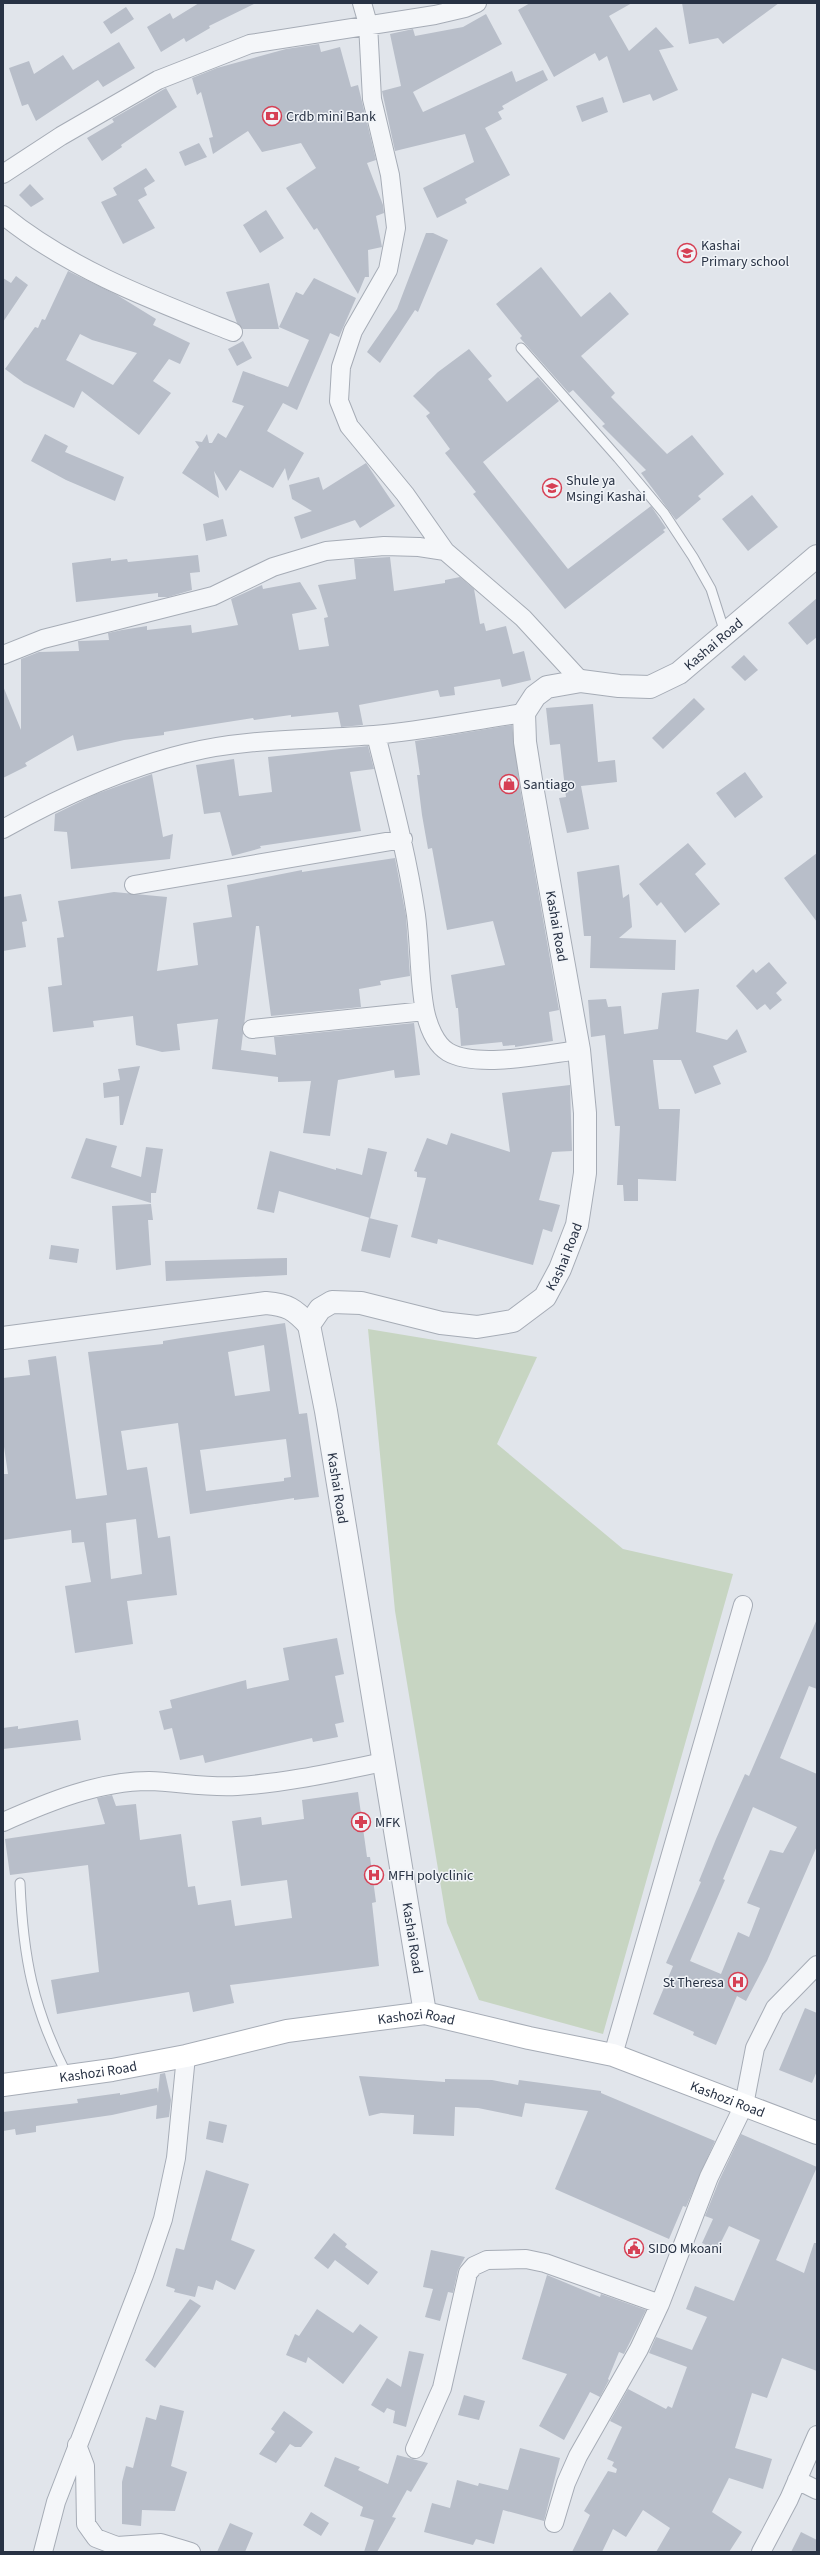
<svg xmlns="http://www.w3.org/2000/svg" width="820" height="2555" font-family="'Source Sans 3',sans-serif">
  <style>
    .green { fill: #c7d5c2 }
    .building { fill: #b8bec9; fill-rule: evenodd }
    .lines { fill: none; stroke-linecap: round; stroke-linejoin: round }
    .service-casing { stroke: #a6acb6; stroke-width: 11 }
    .minor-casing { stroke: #a6acb6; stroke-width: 20 }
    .tertiary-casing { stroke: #a6acb6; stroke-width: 24 }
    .secondary-casing { stroke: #a6acb6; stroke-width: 24 }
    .service { stroke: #f4f6f9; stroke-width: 9 }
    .minor { stroke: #f4f6f9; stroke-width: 18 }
    .tertiary { stroke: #f4f6f9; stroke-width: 22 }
    .secondary { stroke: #fff; stroke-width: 22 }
    .labels { text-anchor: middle; stroke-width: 3; stroke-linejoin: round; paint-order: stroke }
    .poi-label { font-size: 14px; fill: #283244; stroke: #f1f4f8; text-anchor: start }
    .street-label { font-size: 14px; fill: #283244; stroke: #f1f4f8 }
  </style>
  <rect width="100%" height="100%" fill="#e1e5eb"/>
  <path class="green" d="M368 1329 537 1357 497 1444 623 1549 733 1574 603 2034 479 2000 447 1923 395 1611Z"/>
  <path class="building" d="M199 3H256L209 26 210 28 186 42 184 38 161 52 147 27 170 13 173 19Z
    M530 3H632L609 16 629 51 656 27 674 47 659 50 678 90 653 101 650 94 623 103 607 56 599 61 595 53 554 77 518 10Z
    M682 3H779L723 44 718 38 689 44Z
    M126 7 134 19 111 34 103 22Z
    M486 14 502 44 413 92 423 112 512 71 516 82 543 70 548 80 502 106 504 109 498 112 502 119 485 128 510 175 465 199 467 203 437 218 423 188 474 162 465 134 395 151 382 91 401 86 390 34 413 29 415 36 463 27Z
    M119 42 135 68 103 87 98 80 36 121 28 104 22 106 9 68 29 61 34 74 63 55 73 70Z
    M319 44 321 52 340 47 351 87 358 85 376 160 367 163 383 205 384 213 376 216 382 247 368 250 369 277H365L358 294 317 228 314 230 286 188 316 168 301 143 262 152 248 131 213 154 209 138 213 137 201 92 197 95 192 78 217 68 286 49Z
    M166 88 177 107 121 145 122 147 102 161 87 138 114 122 112 119Z
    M603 97 608 112 582 122 576 106Z
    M199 143 207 157 185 166 179 152Z
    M146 168 155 181 144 188 147 195 138 200 155 228 123 244 101 202 117 195 113 188Z
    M30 184 44 199 31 207 19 195Z
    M266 210 284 238 260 253 243 225Z
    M426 233H433L448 240 418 312 415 310 380 363 367 352 397 309Z
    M541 267 581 317 610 292 629 314 581 356 615 393 611 397 667 454 692 435 724 474 698 496 701 499 676 520 641 473 646 470 602 426 605 424 573 390 569 393 520 338 522 336 496 304Z
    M68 271 117 295 156 319 153 325 190 343 180 364 169 359 153 381 171 393 139 435 82 391 74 408 24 383 5 369 35 327 38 328 42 319 45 320ZM80 334 92 340 137 353 113 385 66 360Z
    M16 276 28 285 3 322V278L11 283Z
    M314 278 356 298 339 337 330 333 297 410 283 403 267 431 304 453 288 481 285 468 273 488 240 470 226 491 214 471 219 498 182 473 199 447 195 441 202 442 207 434 209 443H212L218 433 226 438 244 406 232 402 243 371 288 387 309 340 279 327 296 292 303 295Z
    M269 283 279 329H243L237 323 226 292Z
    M243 341 252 358 237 366 228 349Z
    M469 349 492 376 488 379 507 402 538 377 559 401 483 462 568 569 651 506 666 528 663 530 665 532 565 609 473 494 476 492 445 453 450 449 426 416 430 413 413 396 438 372Z
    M45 434 68 446 65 452 124 477 115 501 66 480 31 461Z
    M366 463 395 506 360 528 355 520 301 539 294 517 312 511 292 499 289 485 319 477 323 490Z
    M752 495 778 527 748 551 722 519Z
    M223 519 227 536 206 541 203 524Z
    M198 555 200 572 190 573 192 590 168 597H158V593L76 602 72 563 111 558V561L127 559 128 562Z
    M390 557 394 591 445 583V580L460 577 474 589 480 624 484 623 486 631 506 626 513 654 524 651 531 680 502 687 500 679 454 687 455 695 440 697 438 690 359 705 363 725 341 727 338 712 291 717V715L254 720 253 718 164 732V735L124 740 77 751 73 735 25 763 27 766 3 778V686L21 730V659L39 652 79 651 78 641 109 640 108 633 122 630 147 626V630L191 625 192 633 238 625 231 599 262 585 263 589 300 582 317 609 292 614 299 650 329 646 324 618 328 617 318 585 356 579 354 559Z
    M817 598V637L807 645 788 623Z
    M744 655 758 670 745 681 731 667Z
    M694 698 705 709 663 749 652 738Z
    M593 704 598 762 615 760 617 782 581 786 589 829 567 833 559 798 566 797 560 744 550 745 546 708Z
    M512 725 520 788 559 1010 549 1012 553 1041 515 1047V1045L503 1046 502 1042 461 1046 458 1008H456L451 975 505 965 493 921 447 930 432 848 428 849 422 815 417 775H420L415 741Z
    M368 746 374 769 350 772 361 831 260 846 261 848 232 856 220 812 204 814 196 765 234 759 239 796 272 792 268 757Z
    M745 772 763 797 735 818 716 793Z
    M152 774 163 837 173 834 170 859 71 869 67 832 54 831 55 814 96 794Z
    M688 843 706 864 695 874 720 904 685 933 661 902 657 906 639 884Z
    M817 853V922L784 878Z
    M395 858 406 916 410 976 380 981 381 985 359 989 361 1007 271 1016 259 926H256L241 1050 276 1055 274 1037 414 1023 420 1075 395 1078 394 1070 338 1080 330 1136 303 1133 311 1081 278 1082V1077L212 1069 218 1019 177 1024 180 1050 162 1052 136 1045 133 1016 93 1021 94 1027 53 1032 48 987 62 985 57 938 64 937 58 901 114 892 167 897 157 971 198 965 193 923 232 917 227 885 302 870V872Z
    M619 865 623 898 629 894 632 927 619 938 676 940 675 970 590 968 591 936H584L577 872Z
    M21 894 27 921 22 922 26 947 3 951V897Z
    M769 962 787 983 776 993 782 1000 770 1010 765 1004 757 1010 736 986 753 969 756 973Z
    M699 989 696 1032 727 1040 737 1029 747 1052 713 1066 721 1084 695 1094 681 1060H653L659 1109H680L676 1181 638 1179V1201H624L623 1185H617L620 1126H615L605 1035 591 1037 588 1000 606 999 608 1007 621 1006 624 1034 658 1029 662 993Z
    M140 1066 123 1125H120L119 1096 104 1098 103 1083 120 1080 118 1069Z
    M570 1085 572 1151 552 1152 539 1200 560 1205 552 1232 543 1229 533 1265 438 1239 437 1244 411 1237 426 1178 417 1177V1172L414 1171 427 1138 447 1145 451 1133 510 1152 502 1093Z
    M86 1138 117 1146 111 1167 141 1177 146 1147 163 1149 156 1193H151V1203L71 1178Z
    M368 1148 387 1152 370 1218 279 1191 274 1213 257 1209 270 1151 336 1170V1168L362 1175Z
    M151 1204 153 1220H148L151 1265 116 1270 112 1206Z
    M369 1218 398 1225 390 1258 361 1251Z
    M51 1245 79 1249 77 1263 49 1259Z
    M287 1258V1275L166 1281 165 1261Z
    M285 1323 299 1414 307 1413 319 1497 294 1500V1498L190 1514 178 1423 121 1431 127 1470 147 1467 158 1538 170 1536 177 1595 127 1601 133 1644 75 1653 65 1586 91 1582 84 1542 72 1543 71 1530 3 1540V1474H8L3 1440V1378L30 1375 28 1360 56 1356 76 1499 107 1495 88 1352 163 1344V1341L181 1338ZM264 1345 270 1391 235 1396 228 1352ZM286 1439 291 1477 284 1478V1481L206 1491 200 1450ZM136 1519 142 1574 111 1579 106 1523Z
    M817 1619V1689L809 1686 780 1758 817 1774V1846L767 1961 746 2001 737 1996 716 2045 693 2035 694 2032 653 2014 673 1966 666 1963 701 1882 699 1881 716 1839 745 1774 749 1776ZM753 1807 797 1827 783 1853 770 1850 747 1903 760 1908 749 1937 738 1932 721 1974 690 1961 725 1880 723 1879Z
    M337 1638 344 1674 335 1676 344 1722 335 1724 338 1737 313 1742 312 1738 205 1763 203 1755 180 1760 172 1728 164 1730 159 1711 172 1708 170 1700 246 1680 247 1689 289 1680 283 1648Z
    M78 1720 81 1740 3 1749V1728L18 1726V1729Z
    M358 1792 367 1857H370L376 1902 372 1903 379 1966 230 1985 234 2003 193 2012 189 1992 57 2014 51 1980 99 1972 88 1865 10 1875 5 1839 105 1824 97 1798 112 1795 116 1806 136 1804 140 1840 181 1834 188 1887 195 1886 198 1905 231 1900 235 1926 292 1918 287 1880 241 1886 232 1821 261 1817 262 1825 304 1819 302 1800Z
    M805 2008 817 2013V2071L812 2083 779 2070Z
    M165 2073 171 2100 169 2117 156 2119 157 2105 112 2115 36 2126V2132L16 2135 15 2129 3 2131V2112L78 2103 77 2099 120 2093V2095L157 2088 158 2093 160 2074Z
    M359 2076 445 2082V2079L492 2080 518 2085 519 2080 601 2091V2093L715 2141 686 2207 683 2206 669 2239 555 2189 588 2111 525 2103 522 2117 478 2108 455 2107 454 2136 413 2134 414 2115 381 2113 369 2116Z
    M209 2121 227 2125 223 2143 206 2139Z
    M741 2134 817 2167 776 2260 804 2273 814 2243H817V2371L782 2358 767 2398 752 2393 735 2448 772 2459 763 2489 729 2478 712 2512 742 2532 729 2552H656L670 2528 643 2510 626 2537 613 2529 602 2552H572L590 2515 584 2511 608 2471 616 2473 617 2469 612 2466 614 2462 607 2459 622 2427 610 2421 628 2389 666 2409 668 2406 672 2408 687 2367 649 2353 656 2337 692 2350 707 2317 686 2309 695 2286 734 2301 760 2240 729 2226 717 2250 702 2243 713 2219 705 2216 719 2181Z
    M206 2170 249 2184 231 2240 255 2250 235 2290 216 2280 213 2290 198 2286 195 2297 174 2292 175 2289 166 2286 176 2248 184 2250Z
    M334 2233 347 2244 345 2247 378 2272 368 2285 335 2260 328 2269 314 2258Z
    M431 2250 465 2257 458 2270 453 2293 448 2292 440 2321 425 2317 433 2289 423 2287Z
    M547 2275 600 2297 601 2294 646 2310 624 2354 619 2352 608 2379 609 2380 600 2397 590 2392 564 2440 539 2426 567 2374 522 2359Z
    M190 2299 201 2306 155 2368 145 2360Z
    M317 2309 353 2333 360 2324 378 2337 343 2384 308 2357 306 2363 286 2355 295 2334 299 2336Z
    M409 2351 424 2354 406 2427 393 2423 395 2411 387 2408 384 2413 371 2405 387 2378 401 2387Z
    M464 2395 485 2401 479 2420 458 2415Z
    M160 2405 184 2411 171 2466 187 2472 175 2511 142 2510 141 2526 122 2524V2482L126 2466 133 2468 146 2417 156 2420Z
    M284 2411 313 2432 301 2447H295L290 2444 276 2463 259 2454 275 2432 271 2429Z
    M520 2448 560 2458 544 2521 503 2510 494 2544 476 2539 473 2545 424 2532 432 2503 450 2508 457 2480 478 2486 479 2483 508 2490Z
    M397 2455 428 2463 411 2492 407 2490 392 2517 396 2518 377 2552H364L374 2520 360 2516 363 2507 324 2486 335 2457 360 2467 358 2470 388 2484Z
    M311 2512 329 2523 321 2536 303 2525Z
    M230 2523 253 2533 245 2552H217Z
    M801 2532 817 2540V2552H791Z"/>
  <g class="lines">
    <g class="service-casing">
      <path id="service" d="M521 348 618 458 664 513 693 557 711 589 725 633
        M20 1883C23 1957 33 2009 67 2075"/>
    </g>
    <g class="minor-casing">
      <path id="minor" d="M362 3 368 24 372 99 390 175 396 228 388 270 353 331 341 367 339 401 349 426 405 494 445 551 523 618 581 681
        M3 174 61 136 158 80 250 44 435 15 465 8 477 3
        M3 215C71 270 152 300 233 332
        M3 655 43 639 213 596 273 567 326 551 384 546 419 547 445 551
        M376 735C391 795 407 854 416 915 420 946 419 980 425 1011 428 1025 435 1044 448 1052 477 1069 546 1054 579 1050
        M3 829C62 796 121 769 187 753 247 738 312 740 374 735 424 731 474 720 524 713
        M134 885 403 839
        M252 1029 425 1011
        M3 1822C48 1802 99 1781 149 1781 178 1782 207 1788 237 1786 287 1783 335 1772 384 1762
        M613 2055 743 1605
        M77 2445 85 2466 86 2524 96 2538 117 2546 161 2543 191 2552
        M415 2449 442 2388 468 2273 474 2266 487 2260 526 2259 545 2263 660 2304
        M797 2480 817 2490
        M554 2523 566 2483 578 2456 639 2349 660 2304 709 2177 744 2105 755 2048 775 2008 817 1965
        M43 2552 56 2502 144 2275 163 2219 176 2158 186 2056
        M761 2552 789 2499 817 2435"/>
    </g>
    <g class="tertiary-casing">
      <g id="tertiary">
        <path d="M3 1338 266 1303C288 1305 294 1309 309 1325"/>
        <path id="s1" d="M425 2013 326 1411 309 1325 320 1309 332 1302 361 1303 441 1323 477 1327 513 1321 545 1297 560 1269 577 1225 585 1173V1113L579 1050 532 786 525 742 524 713 535 696 547 687 581 681 619 686 650 687 679 673 817 556"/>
      </g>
    </g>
    <g class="secondary-casing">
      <g id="secondary">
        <path id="s2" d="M3 2085 112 2070 186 2056 287 2031 425 2013 529 2038 613 2055 817 2133"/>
      </g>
    </g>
    <use href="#service" class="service"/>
    <use href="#minor" class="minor"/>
    <use href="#tertiary" class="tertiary"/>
    <use href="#secondary" class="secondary"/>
  </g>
  <defs>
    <g id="bank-ring" transform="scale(1)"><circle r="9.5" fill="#f1f4f8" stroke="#d64054" stroke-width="1.5"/><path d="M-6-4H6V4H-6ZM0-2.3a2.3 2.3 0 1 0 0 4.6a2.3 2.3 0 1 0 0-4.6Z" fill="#d64054"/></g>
    <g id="school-ring" transform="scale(1)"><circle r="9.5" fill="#f1f4f8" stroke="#d64054" stroke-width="1.5"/><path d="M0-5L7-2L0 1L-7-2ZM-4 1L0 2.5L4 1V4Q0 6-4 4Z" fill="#d64054"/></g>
    <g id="shop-ring" transform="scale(1)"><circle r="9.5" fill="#f1f4f8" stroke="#d64054" stroke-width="1.5"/><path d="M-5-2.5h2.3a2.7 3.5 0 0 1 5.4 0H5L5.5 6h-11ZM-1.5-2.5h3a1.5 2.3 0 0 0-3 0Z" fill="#d64054"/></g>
    <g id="pharmacy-ring" transform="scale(1)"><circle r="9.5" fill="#f1f4f8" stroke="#d64054" stroke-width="1.5"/><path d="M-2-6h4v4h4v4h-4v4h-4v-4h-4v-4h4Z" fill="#d64054"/></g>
    <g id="hospital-ring" transform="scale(1)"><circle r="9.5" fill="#f1f4f8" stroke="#d64054" stroke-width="1.5"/><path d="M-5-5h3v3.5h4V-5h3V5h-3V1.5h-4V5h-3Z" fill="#d64054"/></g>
    <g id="civic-ring" transform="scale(1)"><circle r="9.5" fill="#f1f4f8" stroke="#d64054" stroke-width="1.5"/><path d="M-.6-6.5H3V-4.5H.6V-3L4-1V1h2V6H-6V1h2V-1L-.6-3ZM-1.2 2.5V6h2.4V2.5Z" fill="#d64054"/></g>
  </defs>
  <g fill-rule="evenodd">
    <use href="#bank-ring" x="272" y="116"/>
    <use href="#school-ring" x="687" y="253"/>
    <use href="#school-ring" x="552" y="488"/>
    <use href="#shop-ring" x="509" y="784"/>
    <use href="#pharmacy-ring" x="361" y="1822"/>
    <use href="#hospital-ring" x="374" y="1875"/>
    <use href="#hospital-ring" x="738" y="1982"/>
    <use href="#civic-ring" x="634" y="2248"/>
  </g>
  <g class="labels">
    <g class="poi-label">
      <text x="286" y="121">Crdb mini Bank</text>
      <text x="701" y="250">Kashai<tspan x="701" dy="16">Primary school</tspan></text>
      <text x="566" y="485">Shule ya<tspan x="566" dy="16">Msingi Kashai</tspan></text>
      <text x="523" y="789">Santiago</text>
      <text x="375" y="1827">MFK</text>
      <text x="388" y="1880">MFH polyclinic</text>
      <text x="724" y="1987" text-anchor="end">St Theresa</text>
      <text x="648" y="2253">SIDO Mkoani</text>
    </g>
    <g class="street-label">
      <text dy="5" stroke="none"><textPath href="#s1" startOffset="1768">Kashai Road</textPath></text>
      <text transform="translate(557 926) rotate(80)" y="5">Kashai Road</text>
      <text dy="5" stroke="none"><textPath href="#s1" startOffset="1000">Kashai Road</textPath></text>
      <text transform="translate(338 1488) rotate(81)" y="5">Kashai Road</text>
      <text transform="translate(413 1938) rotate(81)" y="5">Kashai Road</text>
      <text dy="5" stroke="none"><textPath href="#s2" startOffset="420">Kashozi Road</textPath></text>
      <text dy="5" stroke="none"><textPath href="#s2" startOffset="96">Kashozi Road</textPath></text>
      <text dy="5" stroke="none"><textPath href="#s2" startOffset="744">Kashozi Road</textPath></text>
    </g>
  </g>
  <rect width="820" height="2555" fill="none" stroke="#283244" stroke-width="8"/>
</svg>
